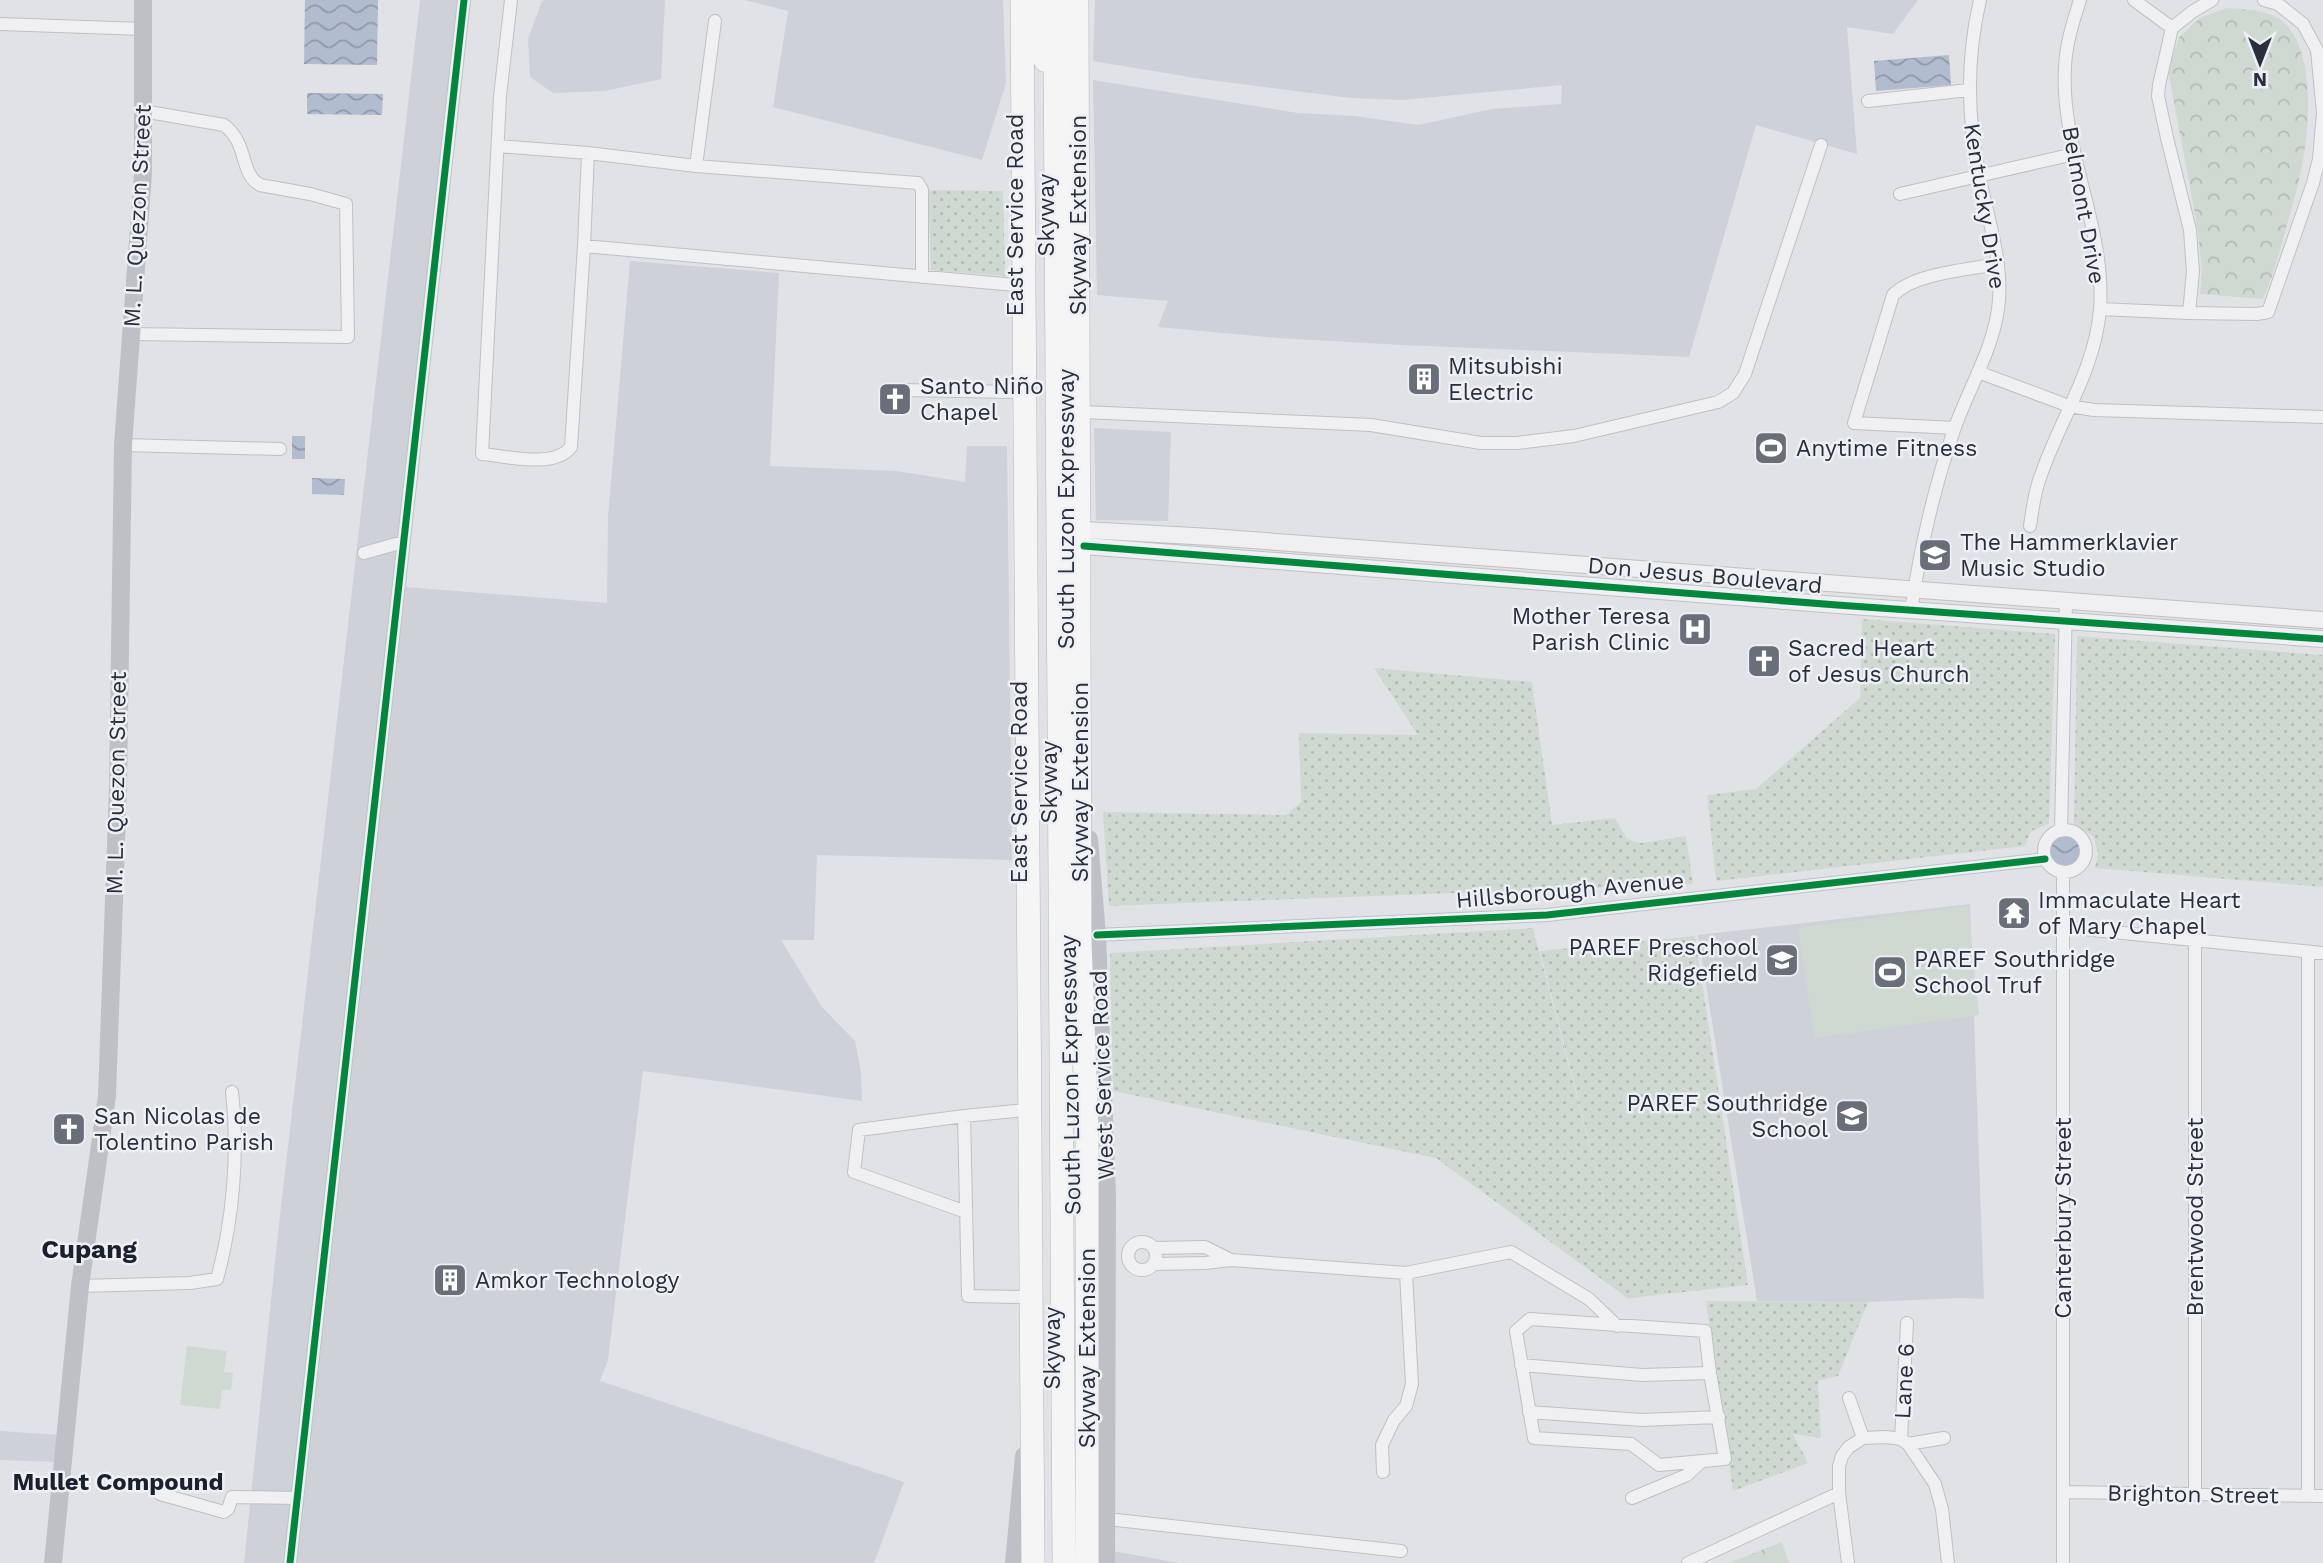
<svg xmlns="http://www.w3.org/2000/svg" width="2323" height="1563" font-family="'Work Sans',sans-serif">
  <style>
    .built { fill: #cfd1d8 }
    .grass { fill: url(#grass-dots) }
    .park { fill: url(#park-crowns) }
    .garden { fill: #d0d9d1 }
    .water { fill: url(#water-waves) }
    .lines { fill: none; stroke-linecap: round; stroke-linejoin: round }
    .minor-casing { stroke: #bfc0c3; stroke-width: 14 }
    .tertiary-casing { stroke: #bfc0c3; stroke-width: 18 }
    .motorway-casing { stroke: #b4b5ba; stroke-width: 24 }
    .minor { stroke: #f0f0f2; stroke-width: 12 }
    .tertiary { stroke: #f0f0f2; stroke-width: 16 }
    .secondary { stroke: #bfc0c5; stroke-width: 18 }
    .motorway { stroke: #f5f5f6; stroke-width: 23 }
    .cycleway-casing { stroke: #eef0f5; stroke-width: 11 }
    .cycleway { stroke: #00873e; stroke-width: 7 }
    .labels { text-anchor: middle; stroke-width: 5; stroke-linejoin: round; paint-order: stroke }
    .street-label { font-size: 23px; fill: #292f3d; stroke: #eef0f5 }
    .poi-label { font-size: 23px; fill: #292f3d; stroke: #eef0f5; text-anchor: start }
    .neighbourhood-label { font-size: 24px; font-weight: bold; fill: #1b202e; stroke: #eef0f5 }
    .quarter-label { font-size: 26px; font-weight: bold; fill: #1b202e; stroke: #eef0f5 }
  </style>
  <defs>
    <pattern id="grass-dots" width="8" height="8" patternUnits="userSpaceOnUse" patternTransform="scale(1.75)"><rect width="8" height="8" fill="#d0d9d1"/><path d="M2 2h.1M6 6h.1" fill="none" stroke="#b3bbb4" stroke-width="1.8" stroke-linecap="round"/></pattern>
    <pattern id="park-crowns" width="20" height="18" patternUnits="userSpaceOnUse" patternTransform="scale(1.75)"><rect width="20" height="18" fill="#d0d9d1"/><path d="M2 6a3 3 0 1 1 6 0M12 15a3 3 0 1 1 6 0" fill="none" stroke="#b3bbb4"/></pattern>
    <pattern id="water-waves" width="16" height="10" patternUnits="userSpaceOnUse" patternTransform="scale(1.75)"><rect width="16" height="10" fill="#b1bccf"/><path d="M0 5q4-4 8 0t8 0" fill="none" stroke="#9099a9"/></pattern>
  </defs>
  <rect width="100%" height="100%" fill="#e1e2e5"/>
  <path class="built" d="M420 0H466L414 488 406 587 607 603 608 517 630 261 779 273 770 466 897 471 965 482 967 446H1007L1012 860 817 855 814 940H781L822 1007 855 1041 861 1072 862 1101 643 1071 608 1360 600 1381 904 1482 874 1563H244L278 1233Z
    M545 0H665L661 79 605 91 553 93 530 77 528 39 542 1Z
    M745 0H1003L1006 83 982 160 773 107 788 11Z
    M1095 0H1918L1893 34 1847 27 1857 154 1756 125 1689 357 1403 345 1277 338 1158 327 1168 301 1097 295 1093 80 1298 113 1355 116 1418 125 1492 109 1561 104 1562 85 1402 100 1351 98 1202 79 1093 61Z
    M1094 428 1171 432 1168 521 1096 520Z
    M1970 904 1984 1299 1961 1298 1868 1302 1757 1301 1698 935Z
    M0 1431 61 1435 60 1462 0 1460Z
    M1113 1551 1179 1563H1113Z"/>
  <path class="grass" d="M928 190 1003 191 1005 276 931 270Z
    M1862 619 2055 634 2049 824 2031 831 2025 846 1716 881 1707 795 1756 789 1860 698Z
    M2077 636 2323 655V887L2095 868 2098 854 2094 837 2074 824Z
    M1374 668 1532 682 1552 825 1615 818 1627 839 1641 843 1686 836 1693 884 1109 906 1103 812 1286 815 1301 802 1299 733 1418 735Z
    M1533 928 1627 1289 1540 951 1695 936 1748 1285 1630 1298V1300L1436 1158 1113 1091 1110 953Z
    M1706 1301 1868 1302 1838 1376 1818 1381 1821 1438 1793 1434 1808 1463 1733 1491Z"/>
  <path class="park" d="M2227 8C2245 9 2264 10 2280 19 2323 53 2308 155 2292 207 2283 237 2276 270 2263 299L2200 294 2202 273 2198 231 2168 70 2179 37 2200 18Z
    M1782 1542 1789 1563H1729Z"/>
  <path class="garden" d="M1968 906 1979 1015 1815 1038 1798 928Z
    M187 1346 227 1351 224 1372 233 1373 231 1390H222L220 1409 180 1405Z"/>
  <path class="water" d="M305 0H378L377 65 304 64Z
    M1949 55 1951 85 1876 91 1874 61Z
    M307 93 383 94 382 115 307 114Z
    M292 436H305V459H292Z
    M312 478 345 479 344 495 312 494Z
    M2050 851a15 15 0 1 1 30 0a15 15 0 1 1-30 0Z"/>
  <g class="lines">
    <g class="minor-casing">
      <path id="minor" d="M511 0 500 96 482 454C507 456 554 469 571 447L584 246 588 153
        M2134 0 2172 28
        M0 24 143 29
        M1868 101 1969 90
        M498 146 588 153 696 166 918 183 922 190V277
        M696 166 715 21
        M1900 194 2074 154
        M584 246 1015 285
        M2100 309 2189 313 2257 314 2268 312 2313 183 2319 159 2323 113 2317 50 2303 24 2278 4 2264 0
        M2189 313 2193 272 2190 230 2167 138 2158 96 2159 85 2172 28 2192 12 2212 0
        M131 334 348 337 346 204 310 194 260 185C239 173 249 144 224 125L143 111
        M1978 372 2069 406 2094 410 2323 417
        M902 390 1017 392
        M1084 412 1371 425 1481 443H1517L1574 436 1718 402 1733 393 1745 374 1821 145
        M1955 428 1854 423 1893 295C1915 273 1967 270 1997 264
        M123 445 280 449
        M2030 526C2032 512 2034 497 2038 484 2056 425 2095 373 2100 309 2106 227 2060 149 2065 67 2066 44 2073 22 2080 0
        M364 553 403 542
        M1911 611C1920 549 1934 488 1954 430 1969 387 1996 345 1999 300 2002 260 1988 218 1980 179 1967 119 1966 60 1980 0
        M2044 851a21 21 0 1 1 42 0a21 21 0 1 1-42 0Z
        M2061 831 2066 601
        M2063 927 2323 953
        M1097 935 1547 915 2045 859
        M2195 940V1493
        M964 1116 968 1296 1024 1297
        M966 1212 854 1172 859 1130 964 1116 1025 1110
        M1128 1256a14 14 0 1 1 28 0a14 14 0 1 1-28 0Z
        M1154 1248 1205 1247 1231 1260
        M1154 1264 1205 1263 1231 1260 1406 1273 1511 1252 1589 1299 1617 1326
        M80 1286 190 1283 217 1279C233 1221 239 1152 232 1092
        M1530 1319 1705 1331 1710 1373 1725 1459 1659 1465 1631 1444 1534 1438 1516 1331Z
        M1521 1365 1642 1375 1710 1373
        M1849 1398 1863 1438
        M1529 1412 1642 1420 1719 1417
        M1901 1439 1907 1323
        M1908 1444 1944 1438
        M1383 1472 1382 1445 1394 1420 1406 1406 1412 1384 1406 1273
        M2064 1492 2323 1496
        M160 1494 224 1512 228 1509 232 1497 296 1498
        M2308 1495V952
        M1632 1498 1687 1475 1702 1461
        M1107 1519 1401 1551
        M290 1563 464 0
        M1688 1563 1839 1493
        M1848 1563 1839 1493V1466L1842 1456 1849 1447 1863 1438 1886 1437 1901 1439 1908 1444 1935 1484 1942 1509 1948 1563
        M2063 1563V872"/>
    </g>
    <g class="tertiary-casing">
      <path id="tertiary" d="M1085 530 1211 537 2323 620
        M1084 546 1837 605 2323 639"/>
    </g>
    <g class="motorway-casing">
      <path id="motorway" d="M1022 0 1033 1563
        M1045 0V60
        M1061 0V60
        M1077 0 1080 941 1087 1131V1563
        M1055 44 1064 1563"/>
    </g>
    <use href="#minor" class="minor"/>
    <use href="#tertiary" class="tertiary"/>
    <path class="secondary" d="M1089 839 1097 935 1107 1196 1106 1563
      M53 1563 80 1286 107 1096 118 787 123 445 143 173V0
      M1014 1563 1024 1456"/>
    <use href="#motorway" class="motorway"/>
    <g class="cycleway-casing">
      <path id="cycleway" d="M1084 546 1837 605 2323 639
        M1097 935 1547 915 2045 859
        M290 1563 464 0"/>
    </g>
    <use href="#cycleway" class="cycleway"/>
  </g>
  <defs>
    <g id="building-square" transform="scale(1.75)"><rect x="-9" y="-9" width="18" height="18" rx="4" fill="#696e78" stroke="#eef0f5"/><path d="M-4-6H4V6H1V3H-1V6H-4ZM-2.5-4.3h1.7v1.8h-1.7ZM.8-4.3h1.7v1.8H.8ZM-2.5-1h1.7V.8h-1.7ZM.8-1h1.7V.8H.8Z" fill="#fff"/></g>
    <g id="church-square" transform="scale(1.75)"><rect x="-9" y="-9" width="18" height="18" rx="4" fill="#696e78" stroke="#eef0f5"/><path d="M-1.2-6h2.4v3.5h3.3v2.4h-3.3V6h-2.4V-.1h-3.3v-2.4h3.3Z" fill="#fff"/></g>
    <g id="stadium-square" transform="scale(1.75)"><rect x="-9" y="-9" width="18" height="18" rx="4" fill="#696e78" stroke="#eef0f5"/><path d="M0-5a6.5 5 0 1 0 0 10a6.5 5 0 1 0 0-10ZM-3.5-1.8h7v3.6h-7Z" fill="#fff"/></g>
    <g id="school-square" transform="scale(1.75)"><rect x="-9" y="-9" width="18" height="18" rx="4" fill="#696e78" stroke="#eef0f5"/><path d="M0-5L7-2L0 1L-7-2ZM-4 1L0 2.5L4 1V4Q0 6-4 4Z" fill="#fff"/></g>
    <g id="hospital-square" transform="scale(1.75)"><rect x="-9" y="-9" width="18" height="18" rx="4" fill="#696e78" stroke="#eef0f5"/><path d="M-5-5h3v3.5h4V-5h3V5h-3V1.5h-4V5h-3Z" fill="#fff"/></g>
    <g id="temple-square" transform="scale(1.75)"><rect x="-9" y="-9" width="18" height="18" rx="4" fill="#696e78" stroke="#eef0f5"/><path d="M0-6L5-2H3V0L6.5 2.5H4V6H1.5V3h-3V6H-4V2.5H-6.5L-3 0V-2H-5Z" fill="#fff"/></g>
  </defs>
  <g fill-rule="evenodd">
    <use href="#building-square" x="1424" y="379"/>
    <use href="#church-square" x="895" y="399"/>
    <use href="#stadium-square" x="1771" y="448"/>
    <use href="#school-square" x="1935" y="555"/>
    <use href="#hospital-square" x="1695" y="629"/>
    <use href="#church-square" x="1764" y="661"/>
    <use href="#temple-square" x="2014" y="913"/>
    <use href="#school-square" x="1782" y="960"/>
    <use href="#stadium-square" x="1890" y="972"/>
    <use href="#school-square" x="1852" y="1116"/>
    <use href="#church-square" x="69" y="1129"/>
    <use href="#building-square" x="450" y="1280"/>
  </g>
  <g class="labels">
    <g class="street-label">
      <text transform="translate(2084 205) rotate(80)" y="8">Belmont Drive</text>
      <text transform="translate(1985 206) rotate(81)" y="8">Kentucky Drive</text>
      <text transform="translate(1015 215) rotate(-90)" y="8">East Service Road</text>
      <text transform="translate(1046 215) rotate(-90)" y="8">Skyway</text>
      <text transform="translate(1078 215) rotate(-90)" y="8">Skyway Extension</text>
      <text transform="translate(137 216) rotate(-87)" y="8">M. L. Quezon Street</text>
      <text transform="translate(1066 509) rotate(-90)" y="8">South Luzon Expressway</text>
      <text transform="translate(1705 575) rotate(5)" y="8">Don Jesus Boulevard</text>
      <text transform="translate(1019 782) rotate(-90)" y="8">East Service Road</text>
      <text transform="translate(1049 782) rotate(-90)" y="8">Skyway</text>
      <text transform="translate(1080 782) rotate(-90)" y="8">Skyway Extension</text>
      <text transform="translate(116 783) rotate(-89)" y="8">M. L. Quezon Street</text>
      <text transform="translate(1570 890) rotate(-5)" y="8">Hillsborough Avenue</text>
      <text transform="translate(1070 1075) rotate(-91)" y="8">South Luzon Expressway</text>
      <text transform="translate(1102 1075) rotate(-92)" y="8">West Service Road</text>
      <text transform="translate(2195 1217) rotate(-90)" y="8">Brentwood Street</text>
      <text transform="translate(2063 1218) rotate(-90)" y="8">Canterbury Street</text>
      <text transform="translate(1052 1348) rotate(-90)" y="8">Skyway</text>
      <text transform="translate(1087 1348) rotate(-90)" y="8">Skyway Extension</text>
      <text transform="translate(1904 1381) rotate(-87)" y="8">Lane 6</text>
      <text transform="translate(2193 1494) rotate(1)" y="8">Brighton Street</text>
    </g>
    <g class="poi-label">
      <text x="1448" y="374">Mitsubishi<tspan x="1448" dy="26">Electric</tspan></text>
      <text x="920" y="394">Santo Niño<tspan x="920" dy="26">Chapel</tspan></text>
      <text x="1796" y="456">Anytime Fitness</text>
      <text x="1960" y="550">The Hammerklavier<tspan x="1960" dy="26">Music Studio</tspan></text>
      <text x="1670" y="624" text-anchor="end">Mother Teresa<tspan x="1670" dy="26">Parish Clinic</tspan></text>
      <text x="1788" y="656">Sacred Heart<tspan x="1788" dy="26">of Jesus Church</tspan></text>
      <text x="2038" y="908">Immaculate Heart<tspan x="2038" dy="26">of Mary Chapel</tspan></text>
      <text x="1758" y="955" text-anchor="end">PAREF Preschool<tspan x="1758" dy="26">Ridgefield</tspan></text>
      <text x="1914" y="967">PAREF Southridge<tspan x="1914" dy="26">School Truf</tspan></text>
      <text x="1828" y="1111" text-anchor="end">PAREF Southridge<tspan x="1828" dy="26">School</tspan></text>
      <text x="94" y="1124">San Nicolas de<tspan x="94" dy="26">Tolentino Parish</tspan></text>
      <text x="475" y="1288">Amkor Technology</text>
    </g>
    <g class="neighbourhood-label">
      <text x="118" y="1490">Mullet Compound</text>
    </g>
    <g class="quarter-label">
      <text x="89" y="1258">Cupang</text>
    </g>
  </g>
  <g transform="translate(2260 63) rotate(180)" stroke="#eef0f5" stroke-width="5" paint-order="stroke">
  <path d="M0-5L12 26L0 18L-12 26Z" fill="#292f3d"/>
  <text y="-10" font-size="19" font-weight="bold" text-anchor="middle" fill="#292f3d">N</text>
  </g>
</svg>
